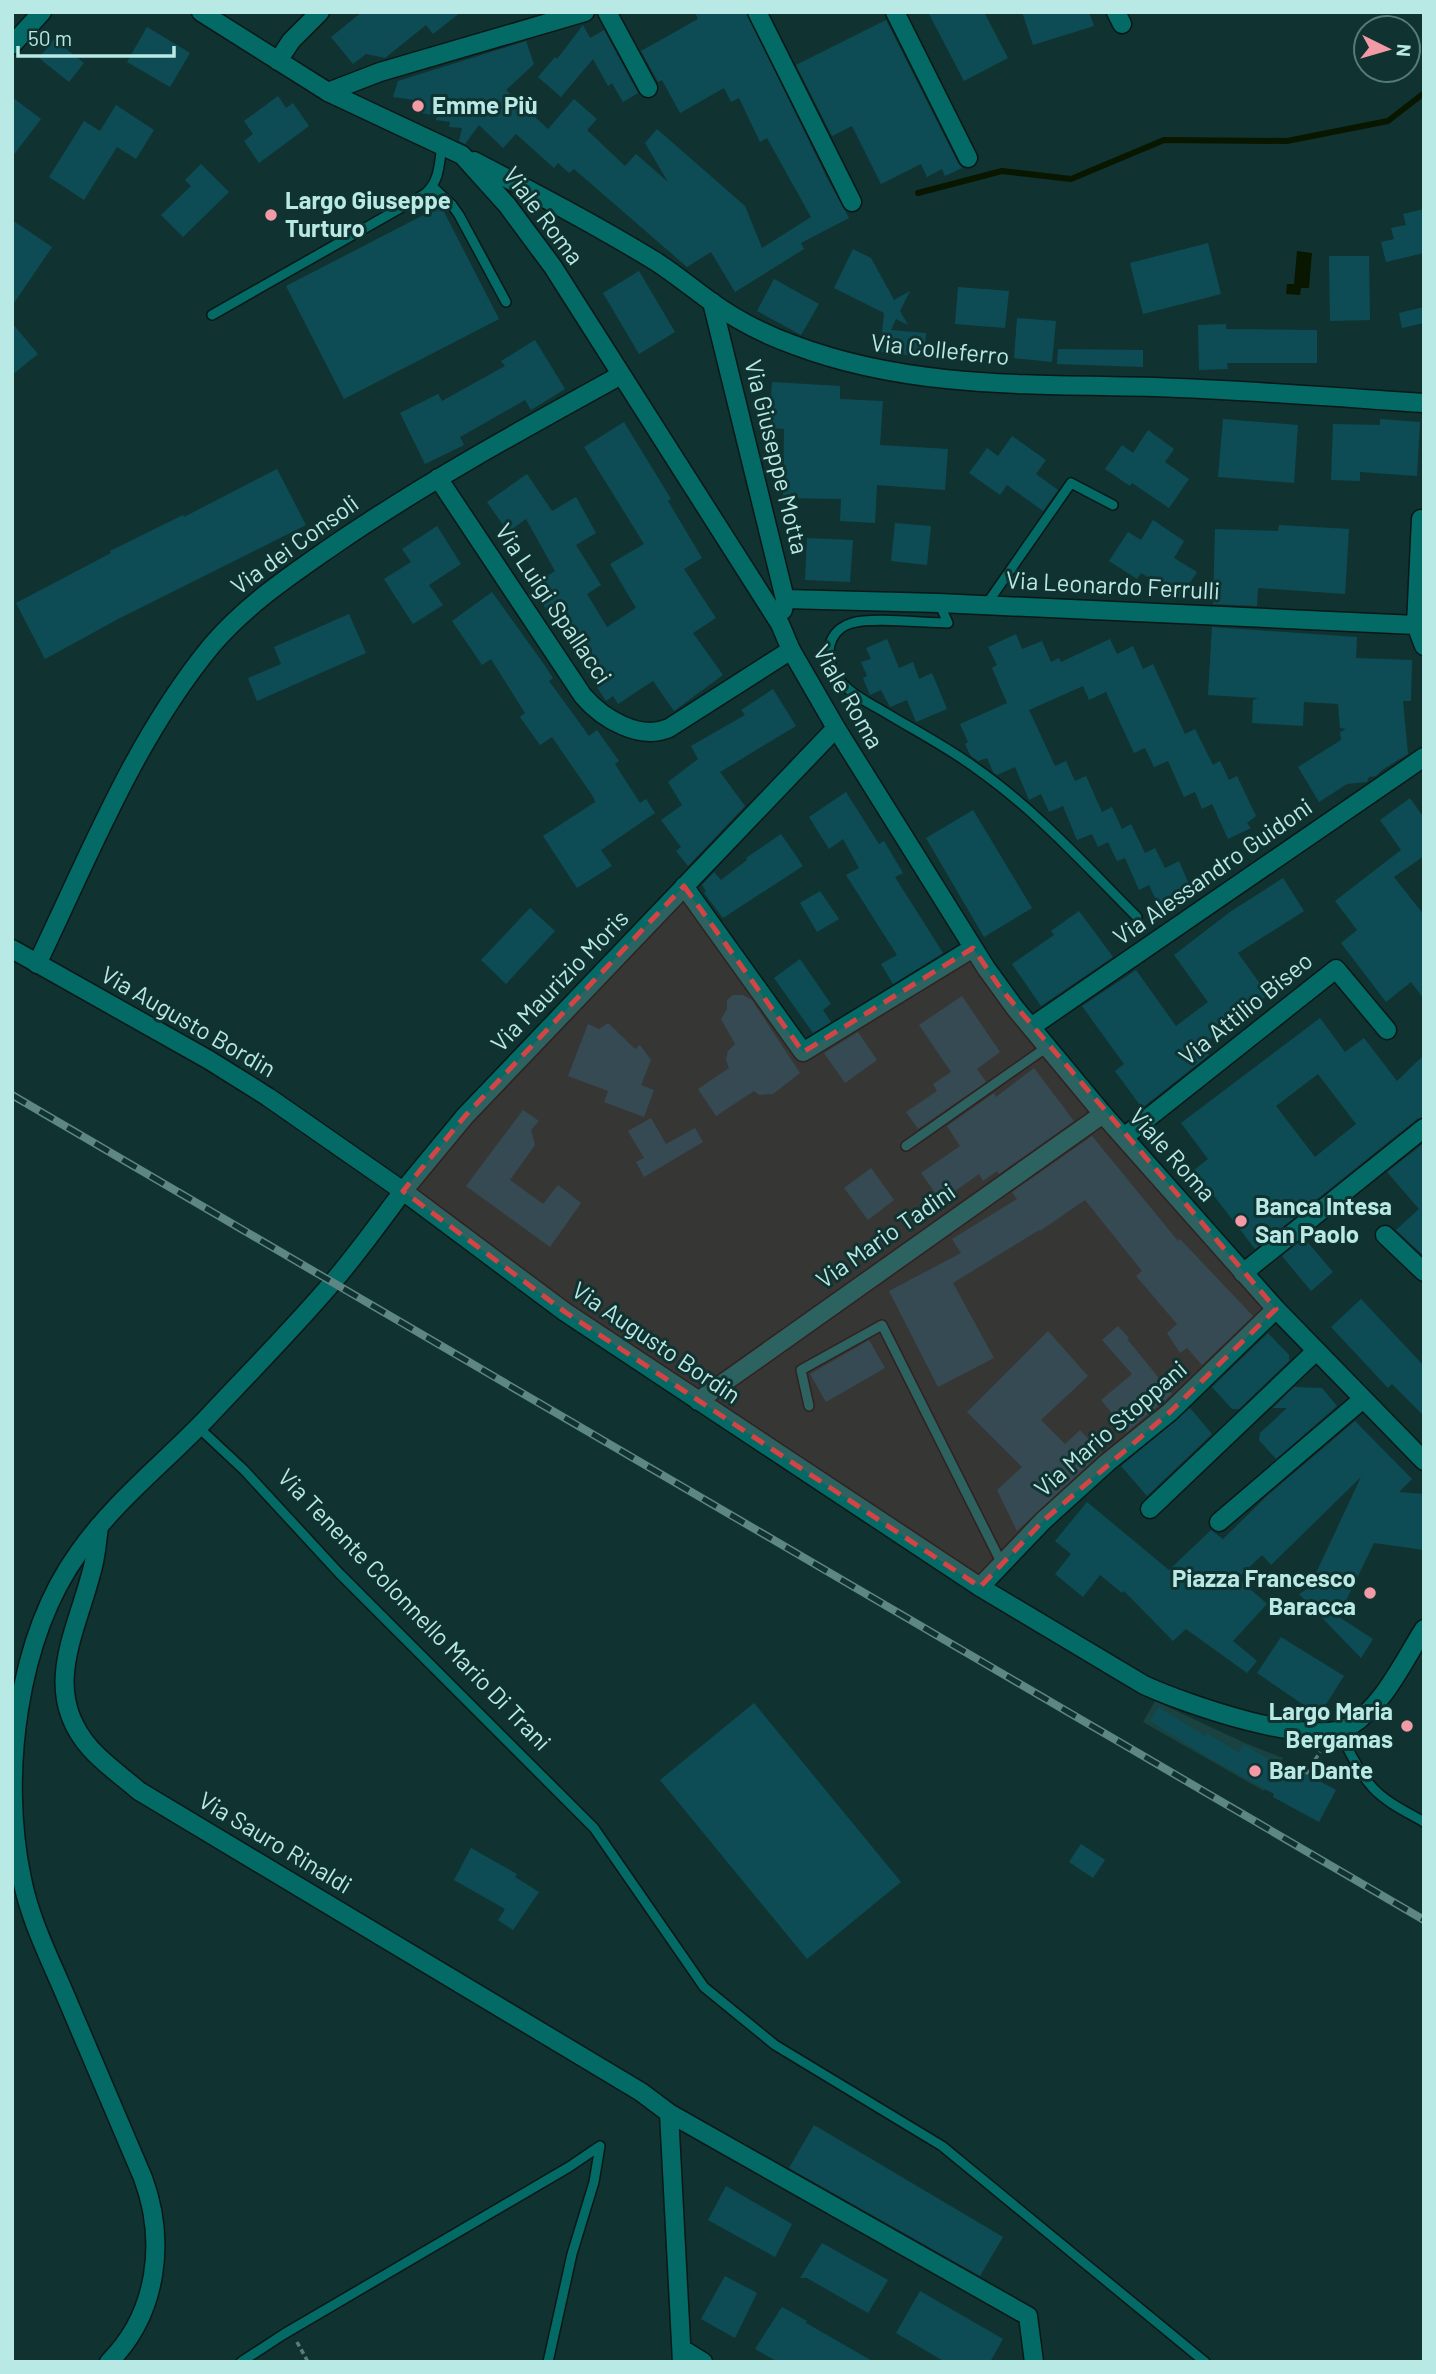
<svg xmlns="http://www.w3.org/2000/svg" width="1436" height="2374" font-family="Barlow,sans-serif">
  <style>
    .built { fill: #1a4240 }
    .water { fill: #0a1700 }
    .lines { fill: none; stroke-linecap: round; stroke-linejoin: round }
    .stream { stroke: #0a1700; stroke-width: 6 }
    .building { fill: #0e4c55; fill-rule: evenodd }
    .lane-casing { stroke: #091817; stroke-width: 12 }
    .street-casing { stroke: #091817; stroke-width: 21 }
    .secondary-casing { stroke: #091817; stroke-width: 21 }
    .path { stroke: #567f7c; stroke-width: 3.5; stroke-dasharray: 5 3.5; stroke-linecap: butt }
    .lane { stroke: #036a66; stroke-width: 9 }
    .street { stroke: #036a66; stroke-width: 18 }
    .secondary { stroke: #036a66; stroke-width: 18 }
    .rail-casing { stroke: #5e8784; stroke-width: 8 }
    .rail { stroke: #103331; stroke-width: 5; stroke-dasharray: 16; stroke-linecap: butt }
    .marked { fill: #d24544; fill-opacity: 0.2; stroke: #d24544; stroke-width: 5; stroke-dasharray: 14 9; stroke-linejoin: round }
    .poi-dot { fill: #f39aa7; stroke: #103331; stroke-width: 2.5 }
    .labels { text-anchor: middle; stroke-width: 6; stroke-linejoin: round; paint-order: stroke }
    .poi-label { font-size: 24px; font-weight: bold; fill: #b8e9e5; stroke: #103331; text-anchor: start }
    .street-label { font-size: 24px; fill: #b8e9e5; stroke: #103331 }
  </style>
  <rect width="100%" height="100%" fill="#103331"/>
  <path class="built" d="M1155 1701 1245 1743 1283 1758 1264 1791 1143 1722Z"/>
  <path class="water" d="M1297 251 1312 253 1309 288H1301L1300 295 1286 294 1287 284H1294Z"/>
  <g class="lines">
    <path class="stream" d="M918 193 1002 171 1071 179 1164 140 1287 141 1388 121 1424 93"/>
  </g>
  <path class="building" d="M362 12H461L433 34 426 25 385 58 366 54 353 64 331 37Z
    M695 12H746L827 178 849 218 801 243 804 249 735 292 711 252 687 267 574 169 569 173 558 163 554 168 516 134 503 148 479 125 465 144 459 141 462 128 449 127 450 122 436 120 437 116 422 113 423 108 413 107 414 100 393 97 398 81 526 41 534 64 506 90 548 129 574 99 597 119 587 130 625 166 636 154 668 182 645 143 657 129 745 206 762 248 811 217 767 138 760 142 739 98 731 102 724 88 680 113 662 80 658 82 641 51 698 19Z
    M928 12H984L1008 58 964 81Z
    M1022 12H1089L1094 26 1033 45Z
    M886 20 958 163 962 168 945 176 942 169 927 177 921 164 881 184 852 126 832 136 796 65Z
    M583 25 590 38 604 30 638 93 623 102 612 83 608 86 593 59 561 97 538 77 555 57 557 59Z
    M147 27 190 53 170 87 127 62Z
    M54 39 84 63 69 82 39 58Z
    M278 96 286 108 293 103 309 126 259 163 244 141 253 134 244 121Z
    M12 97 41 119 12 157Z
    M116 105 154 130 136 159 117 147 84 200 49 177 84 121 100 131Z
    M201 164 229 192 183 237 161 215 191 186 185 180Z
    M441 206 499 319 344 399 286 286Z
    M1424 209V253L1386 262 1381 242 1394 239 1391 228 1406 225 1403 214Z
    M12 220 52 247 12 306Z
    M1208 243 1221 294 1143 314 1130 263Z
    M853 249 871 258 894 300 910 291 900 311 908 325 896 319 891 330 926 333 924 357 880 352 884 313 834 288Z
    M1329 256H1369L1370 320 1330 321Z
    M639 271 675 332 639 354 603 293Z
    M774 279 819 304 801 335 757 311Z
    M958 287 1009 291 1005 328 955 324Z
    M1424 307V323L1402 328 1399 313Z
    M1017 318 1056 321 1052 362 1014 358Z
    M12 323 38 354 12 375Z
    M1226 324V329L1317 330V363H1227L1228 369 1199 370 1198 325Z
    M535 340 565 389 531 410 525 400 460 437 464 445 425 464 400 413 438 394 442 401 505 366 501 361Z
    M1058 349 1143 350V367L1057 364Z
    M772 382 840 386V399L883 401 880 445 948 449 945 490 877 485 875 523 840 521 841 499 783 498 784 429 769 428Z
    M1223 419 1298 425 1294 483 1218 477Z
    M1380 419 1420 422 1417 476 1360 472V481L1331 480 1333 424 1380 425Z
    M624 422 671 499 668 501 702 558 684 569 716 618 693 633 723 675 674 711 653 681 618 704 613 696 606 701 531 586 555 571 526 519 508 532 487 502 527 474 552 511 576 497 596 533 576 545 601 585 587 594 607 627 636 608 610 564 644 544 584 447Z
    M1148 430 1174 449 1165 462 1189 479 1169 508 1132 483 1130 486 1105 469 1122 445 1133 453Z
    M1012 436 1046 460 1036 474 1058 490 1043 511 1007 485 1000 495 969 473 987 448 998 456Z
    M277 469 306 525 120 618 45 659 16 603 111 553 110 551 183 515 184 517Z
    M1153 520 1184 541 1174 558 1197 572 1180 598 1141 573 1137 579 1109 561 1128 532 1141 540Z
    M895 523 931 526 927 565 891 561Z
    M1279 525 1349 529 1345 594 1258 588 1257 606 1213 604 1215 529 1278 531Z
    M437 526 461 564 429 585 443 605 413 624 384 579 411 562 402 549Z
    M807 538 853 540 850 582 805 580Z
    M492 592 543 663 553 678 549 681 589 736 597 730 619 761 615 764 640 803 646 799 655 813 601 850 612 866 577 888 543 836 595 802 594 798 552 737 540 745 520 717 525 713 491 659 482 665 452 621Z
    M349 614 366 653 257 701 248 678 281 664 274 647Z
    M1212 627 1357 637 1356 658 1412 660 1411 701H1403L1408 754 1382 770 1376 776 1369 777 1367 782 1347 784 1319 802 1298 767 1341 740 1340 732 1346 729 1340 728 1338 704 1304 702 1303 726 1252 723 1253 700 1258 698 1208 695Z
    M1016 634 1022 649 1042 641 1051 662 1059 658 1061 662 1110 639 1117 654 1133 646 1143 669 1153 664 1185 734 1195 729 1213 765 1220 761 1229 780 1237 776 1256 816 1247 823 1251 828 1228 839 1212 804 1202 809 1195 792 1184 797 1168 761 1154 767 1145 748 1134 753 1106 692 1089 700 1083 686 1029 710 1055 766 1066 761 1075 781 1086 776 1102 812 1112 807 1122 829 1131 824 1145 853 1155 848 1165 868 1179 861 1191 889 1158 904 1149 885 1139 890 1125 858 1117 861 1108 842 1098 847 1092 834 1077 840 1063 806 1049 812 1041 794 1029 800 1015 767 997 775 993 772 987 758 978 761 970 755 965 744 968 742 960 724 1007 703 992 668 997 665 988 647Z
    M887 639 899 668 913 662 919 679 932 673 947 709 916 722 907 700 890 707 881 690 870 695 863 678 867 676 861 662 871 659 866 648Z
    M773 689 796 726 720 772 745 806 688 866 676 851 681 847 661 820 682 805 668 782 698 759 691 746 745 715 741 710Z
    M846 792 879 844 884 841 903 873 895 877 943 953 893 984 881 964 897 955 846 875 859 868 843 839 829 849 809 817Z
    M1410 798 1424 818V856L1394 877 1424 915V999L1411 982 1386 1002 1341 943 1357 930 1335 901 1401 850 1380 820Z
    M973 810 1032 908 984 937 926 838Z
    M781 834 803 866 723 918 704 893 706 891 702 885 714 872 721 880 747 860 746 858Z
    M1283 878 1304 911 1238 953 1268 995 1202 1045 1209 1055 1142 1108 1115 1071 1124 1064 1082 1006 1136 970 1176 1026 1208 1002 1174 955 1230 912Z
    M820 891 839 919 817 932 800 903Z
    M530 908 555 931 506 984 481 960Z
    M1079 911 1113 957 1041 1006 1012 964 1054 935 1051 931Z
    M800 959 831 1004 823 1010 831 1022 813 1033 774 978Z
    M733 995H743L752 1000 800 1073 773 1094 759 1095 754 1091 716 1116 698 1089 729 1068 726 1060 728 1051 735 1044 721 1019 727 1009V1000Z
    M962 996 1000 1052 977 1069 986 1082 918 1129 906 1112 937 1091 933 1084 951 1072 919 1025Z
    M1320 1018 1345 1052 1364 1038 1397 1081 1424 1055V1117L1417 1119 1255 1249 1194 1170 1208 1159 1181 1123ZM1318 1074 1356 1124 1315 1157 1276 1106Z
    M608 1023 635 1049 640 1045 651 1060 641 1085 654 1090 644 1117 604 1102 608 1091 568 1076 588 1024 599 1029Z
    M858 1032 877 1060 845 1083 824 1053Z
    M1034 1068 1074 1121 999 1174 997 1171 983 1181 979 1174 941 1201 921 1173 960 1146 947 1126 994 1093 996 1097Z
    M523 1110 539 1121 531 1130 535 1145 510 1180 543 1204 558 1185 581 1203 550 1247 466 1186Z
    M651 1118 666 1144 695 1128 703 1142 644 1177 636 1162 644 1158 628 1131Z
    M1092 1136 1178 1241 1180 1239 1253 1316 1202 1365 1187 1348 1180 1353 1167 1333 1177 1324 1136 1276 1142 1271 1085 1200 1040 1231 1039 1230 953 1283 994 1358 938 1387 889 1291 961 1253 952 1239 1017 1199 1012 1192Z
    M1424 1143V1256L1396 1230 1419 1209 1387 1172Z
    M871 1168 894 1200 868 1220 844 1188Z
    M1304 1238 1333 1272 1311 1291 1282 1256Z
    M1361 1299 1424 1366V1416L1392 1384 1388 1388 1331 1327Z
    M1118 1326 1129 1338 1127 1339 1172 1394 1127 1432 1101 1400 1132 1374 1102 1340Z
    M1048 1331 1088 1376 1041 1420 1065 1444 1080 1430 1101 1453 1017 1531 997 1490 1022 1467 967 1412Z
    M1268 1333 1289 1355V1361L1239 1409H1232L1212 1387Z
    M869 1340 885 1368 826 1402 810 1374Z
    M1294 1387 1322 1388 1337 1406 1276 1459 1259 1440 1260 1433 1287 1408H1273Z
    M1190 1408 1212 1434 1147 1496 1121 1466Z
    M1355 1421 1412 1479 1399 1492 1424 1494V1550L1374 1543 1341 1611 1336 1615 1373 1639 1361 1658 1299 1594 1309 1588 1361 1477 1271 1565 1262 1555 1238 1578 1267 1604 1233 1641 1257 1661 1247 1673 1186 1629 1173 1641 1124 1591 1122 1593 1100 1575 1083 1597 1055 1574 1071 1554 1055 1541 1087 1502 1169 1570 1211 1530 1223 1539 1268 1495Z
    M1281 1637 1344 1676 1325 1706 1311 1710 1257 1673Z
    M754 1703 901 1882 807 1959 660 1780Z
    M1159 1707 1205 1736 1207 1733 1239 1753 1243 1744 1287 1770 1290 1765 1336 1790 1319 1822 1273 1797 1274 1794 1209 1758 1150 1721Z
    M1081 1844 1105 1860 1093 1878 1069 1862Z
    M471 1848 517 1874 515 1877 539 1892 513 1930 498 1920 505 1909 454 1880Z
    M814 2125 1003 2237 980 2276 789 2168Z
    M726 2186 792 2224 775 2257 708 2220Z
    M822 2243 888 2280 868 2313 807 2278H800Z
    M725 2276 757 2293 735 2338 701 2319Z
    M920 2291 1003 2339 990 2362H945L896 2333Z
    M782 2307 807 2321 806 2323 874 2362H778L755 2349Z"/>
  <g class="lines">
    <g class="lane-casing">
      <path id="lane" d="M433 187 452 205 459 215 506 302
        M212 315 425 194C440 181 439 164 442 145
        M939 603 948 623C925 623 872 617 852 623 844 625 836 631 832 639 824 656 833 675 846 687 857 698 873 705 886 713 916 731 949 748 977 769 1037 811 1086 866 1137 917
        M986 605 1071 483 1113 505
        M906 1146 1047 1047
        M809 1406 801 1370 882 1325 1002 1564
        M198 1427 244 1470 339 1573 594 1828 704 1987 775 2045 942 2146 1205 2362
        M1339 1732C1349 1750 1359 1773 1373 1788 1387 1803 1407 1812 1424 1822
        M241 2362 284 2334 569 2167 600 2146 594 2182 572 2254 548 2362"/>
    </g>
    <g class="street-casing">
      <path id="street" d="M607 12 648 88
        M757 12 852 202
        M895 12 968 158
        M1116 12 1122 24
        M12 45 42 12
        M278 61 291 41 320 12
        M328 92 380 72 585 12
        M712 302 785 599 783 610
        M438 478 583 696C603 719 640 741 669 728L791 650
        M1421 519 1416 625 1424 646
        M785 599 939 603 1416 625
        M684 886 803 1052 973 948
        M37 964C89 856 135 738 212 645 247 604 291 575 334 545 426 482 523 429 621 375
        M1031 1027 1424 757
        M1124 1137 1336 969 1387 1030
        M403 1191 465 1116 836 728
        M1385 1235 1424 1272
        M1243 1273 1424 1128
        M698 1401 1103 1114
        M1150 1509 1316 1351
        M1219 1522 1363 1399
        M99 1526C97 1542 96 1559 91 1574 75 1635 41 1692 90 1748 104 1764 123 1777 139 1791L641 2092 669 2113 1028 2316 1034 2362
        M980 1587 1043 1521 1108 1462 1170 1412 1276 1309
        M669 2113 682 2362
        M682 2349 703 2362"/>
    </g>
    <g class="secondary-casing">
      <path id="secondary" d="M201 12 328 92 462 155 507 205 553 267 780 624 791 650 836 728 986 968 1015 1008 1103 1114 1276 1309 1424 1461
        M474 161C535 193 596 225 655 261 674 273 692 288 710 301 735 319 766 335 794 345 910 389 1033 384 1155 387 1245 390 1334 397 1424 403
        M12 949 209 1060 268 1097 403 1191 565 1312 980 1587 1144 1685C1183 1703 1313 1749 1350 1726 1384 1705 1403 1662 1424 1629
        M109 2362C158 2313 166 2240 143 2178 118 2118 92 2058 66 1997 50 1959 30 1920 22 1879 0 1776 17 1638 79 1552 115 1501 164 1463 207 1418 249 1373 292 1330 332 1283 357 1254 380 1222 403 1191"/>
    </g>
    <path class="path" d="M1306 1774 1320 1752
      M297 2342 308 2362"/>
    <use href="#lane" class="lane"/>
    <use href="#street" class="street"/>
    <use href="#secondary" class="secondary"/>
    <g class="rail-casing">
      <path id="rail" d="M12 1095 1424 1920"/>
    </g>
    <use href="#rail" class="rail"/>
  </g>
  <path class="marked" d="M684 886 803 1052 973 948 1001 989 1276 1309 1170 1412 1043 1521 980 1587 565 1312 403 1191 465 1116Z"/>
  <g class="poi-dot">
    <circle cx="418" cy="106" r="7"/>
    <circle cx="271" cy="215" r="7"/>
    <circle cx="1241" cy="1221" r="7"/>
    <circle cx="1370" cy="1593" r="7"/>
    <circle cx="1407" cy="1726" r="7"/>
    <circle cx="1255" cy="1771" r="7"/>
  </g>
  <g class="labels">
    <g class="poi-label">
      <text x="432" y="114">Emme Più</text>
      <text x="285" y="209">Largo Giuseppe<tspan x="285" dy="28">Turturo</tspan></text>
      <text x="1255" y="1215">Banca Intesa<tspan x="1255" dy="28">San Paolo</tspan></text>
      <text x="1356" y="1587" text-anchor="end">Piazza Francesco<tspan x="1356" dy="28">Baracca</tspan></text>
      <text x="1393" y="1720" text-anchor="end">Largo Maria<tspan x="1393" dy="28">Bergamas</tspan></text>
      <text x="1269" y="1779">Bar Dante</text>
    </g>
    <g class="street-label">
      <text transform="translate(543 216) rotate(53)" y="8">Viale Roma</text>
      <text transform="translate(940 350) rotate(6)" y="8">Via Colleferro</text>
      <text transform="translate(776 457) rotate(76)" y="8">Via Giuseppe Motta</text>
      <text transform="translate(295 545) rotate(-36)" y="8">Via dei Consoli</text>
      <text transform="translate(1113 586) rotate(3)" y="8">Via Leonardo Ferrulli</text>
      <text transform="translate(553 604) rotate(56)" y="8">Via Luigi Spallacci</text>
      <text transform="translate(848 697) rotate(60)" y="8">Viale Roma</text>
      <text transform="translate(1213 872) rotate(-35)" y="8">Via Alessandro Guidoni</text>
      <text transform="translate(560 981) rotate(-46)" y="8">Via Maurizio Moris</text>
      <text transform="translate(1246 1009) rotate(-39)" y="8">Via Attilio Biseo</text>
      <text transform="translate(188 1022) rotate(30)" y="8">Via Augusto Bordin</text>
      <text transform="translate(1172 1155) rotate(48)" y="8">Viale Roma</text>
      <text transform="translate(886 1236) rotate(-35)" y="8">Via Mario Tadini</text>
      <text transform="translate(656 1343) rotate(34)" y="8">Via Augusto Bordin</text>
      <text transform="translate(1111 1429) rotate(-41)" y="8">Via Mario Stoppani</text>
      <text transform="translate(414 1610) rotate(46)" y="8">Via Tenente Colonnello Mario Di Trani</text>
      <text transform="translate(275 1843) rotate(31)" y="8">Via Sauro Rinaldi</text>
    </g>
  </g>
  <rect width="1436" height="2374" fill="none" stroke="#b8e9e5" stroke-width="28"/>
  <g transform="translate(1387 49) rotate(95)"><circle r="33" fill="#103331" stroke="#537c79" stroke-width="2"/>
  <path d="M0-5L12 26L0 18L-12 26Z" fill="#f39aa7"/>
  <text y="-10" font-size="19" font-weight="bold" text-anchor="middle" fill="#b8e9e5">N</text>
  </g>
  <path d="M18 46v10h156v-10" fill="none" stroke="#b8e9e5" stroke-width="3.5"/>
  <text x="28" y="46" font-size="21" fill="#b8e9e5" stroke="#103331" stroke-width="5" paint-order="stroke">50 m</text>
</svg>
